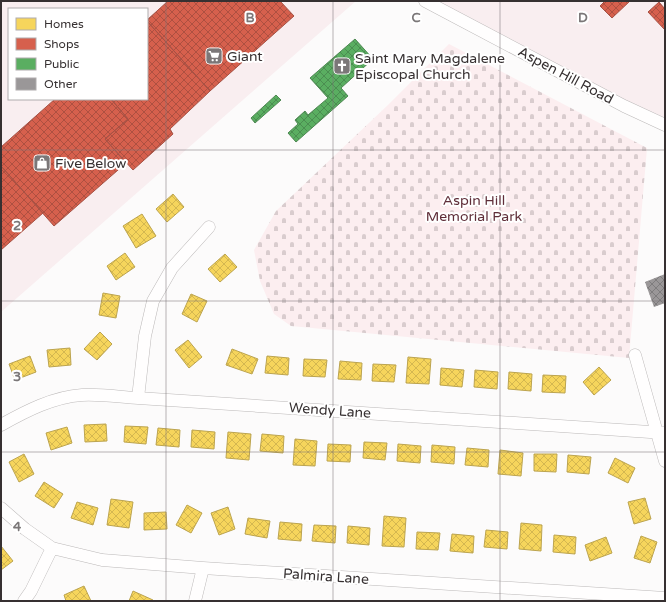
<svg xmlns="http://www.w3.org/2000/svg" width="666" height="602" font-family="'Varela Round',sans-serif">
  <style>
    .built { fill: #f9eef0; fill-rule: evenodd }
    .cemetery { fill: url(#cemetery-stones) }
    .homes { fill: url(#homes-cross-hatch); stroke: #bca44f }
    .shops { fill: url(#shops-cross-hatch); stroke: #a65245 }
    .public { fill: url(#public-cross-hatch); stroke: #4f8853 }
    .building { fill: url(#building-cross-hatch) }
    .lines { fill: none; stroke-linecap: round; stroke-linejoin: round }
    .minor-casing { stroke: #bcb9b9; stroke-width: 13 }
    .minor { stroke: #fffefe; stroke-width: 12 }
    .grid { fill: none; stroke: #7b7778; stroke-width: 1; stroke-opacity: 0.55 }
    .labels { text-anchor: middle; stroke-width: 4; stroke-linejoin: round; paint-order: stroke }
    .poi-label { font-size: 14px; fill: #363031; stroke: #fff; text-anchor: start }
    .street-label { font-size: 14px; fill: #363031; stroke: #fff }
    .park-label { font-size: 14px; fill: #5f2e39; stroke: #fff }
    .grid-label { font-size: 13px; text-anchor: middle; font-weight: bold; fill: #7b7778; stroke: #fff; stroke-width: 4; stroke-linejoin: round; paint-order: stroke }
  </style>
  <defs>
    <pattern id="cemetery-stones" width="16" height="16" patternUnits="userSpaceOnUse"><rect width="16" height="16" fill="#fceef0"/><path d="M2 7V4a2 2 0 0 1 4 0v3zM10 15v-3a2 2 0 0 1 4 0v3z" fill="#d9ccce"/></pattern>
    <pattern id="homes-cross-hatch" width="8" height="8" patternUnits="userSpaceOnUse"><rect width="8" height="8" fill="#f6d55c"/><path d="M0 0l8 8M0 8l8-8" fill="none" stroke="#d4b750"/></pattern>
    <pattern id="shops-cross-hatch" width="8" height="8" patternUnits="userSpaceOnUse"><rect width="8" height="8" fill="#d6604d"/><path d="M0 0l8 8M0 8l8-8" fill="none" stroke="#ae5041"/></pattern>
    <pattern id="public-cross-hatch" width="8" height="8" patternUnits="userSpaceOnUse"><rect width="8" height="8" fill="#5aae61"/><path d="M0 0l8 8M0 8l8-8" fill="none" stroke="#4b8e51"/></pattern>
    <pattern id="building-cross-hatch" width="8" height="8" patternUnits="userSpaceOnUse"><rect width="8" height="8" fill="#9a9798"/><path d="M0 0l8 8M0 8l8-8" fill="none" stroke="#7e7c7d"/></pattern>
  </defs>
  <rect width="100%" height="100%" fill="#fcfbfb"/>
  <path class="built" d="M1 1H356L1 312ZM9 9H147V99H9Z
    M425 1H665V125Z"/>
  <path class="cemetery" d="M449 44 647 148 629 358 291 326 274 314 260 281 254 250 276 211 389 104Z"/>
  <path class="homes" d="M173 194 184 207 167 222 156 209Z
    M142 214 156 236 136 248 123 226Z
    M125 253 135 267 116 280 107 266Z
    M225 254 237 267 220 282 208 269Z
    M103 293 120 296 116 318 99 315Z
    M191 294 207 301 197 322 182 314Z
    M100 332 112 344 97 360 84 349Z
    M188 340 202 357 189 368 175 350Z
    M70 348 71 365 49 367 47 350Z
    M232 349 258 359 252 374 226 365Z
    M30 356 36 372 15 380 9 364Z
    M267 356 289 358 288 375 265 373Z
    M408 357 431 359 429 384 406 383Z
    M304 359 327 360 325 377 303 376Z
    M340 361 362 363 361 380 338 379Z
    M373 364 396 365 394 382 372 381Z
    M599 367 611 380 594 395 583 382Z
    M441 368 464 370 462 387 440 385Z
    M475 370 498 372 497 389 474 387Z
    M509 372 532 374 531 391 508 389Z
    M543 375 566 376 565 393 542 392Z
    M106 424 107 441 85 442 84 425Z
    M125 426 148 427 146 444 124 442Z
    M67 427 72 443 51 450 46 433Z
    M158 428 180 430 179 447 156 445Z
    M192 430 215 432 214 449 191 447Z
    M228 432 251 434 249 460 226 458Z
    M262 434 284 436 283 453 260 451Z
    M295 439 317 441 315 466 293 465Z
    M364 442 387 443 385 460 363 458Z
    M328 444 351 445 350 462 327 461Z
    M398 444 421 446 420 463 397 461Z
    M432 445 455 447 454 464 431 462Z
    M467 448 489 450 488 467 465 465Z
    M500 450 523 453 521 476 498 474Z
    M24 454 34 474 19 482 9 462Z
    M534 454H557L556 472 534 471Z
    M568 455 591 457 589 474 567 472Z
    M615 458 635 468 628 483 608 473Z
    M44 482 63 494 54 508 35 496Z
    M645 498 651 519 634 524 628 502Z
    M111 499 133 502 129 528 107 525Z
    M77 502 98 508 93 525 71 518Z
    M187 505 202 513 191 533 176 525Z
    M228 507 235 529 219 535 211 513Z
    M166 512 167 529 144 530V513Z
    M384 516 406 518 404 547 382 546Z
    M248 518 270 521 267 538 245 534Z
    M280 522 302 524 301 541 278 539Z
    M521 523 542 525 541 551 519 549Z
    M314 525 336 526 335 543 312 541Z
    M348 526 370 528 369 545 347 543Z
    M486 530 508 532 507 549 484 547Z
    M417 532 440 533 438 550 416 549Z
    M452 534 474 536 473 553 450 551Z
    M554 535 576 537 575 554 553 552Z
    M641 536 657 542 650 563 634 558Z
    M606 537 612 553 590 561 585 545Z
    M1 546 13 561 1 570Z
    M84 586 91 601H66L64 595Z
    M133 591 153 600V601H129Z"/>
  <path class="shops" d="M168 1H280L294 16 210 91 147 21V20Z
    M605 1H630L612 18 600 6Z
    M659 2 665 9V30L648 12Z
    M147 21 210 91 170 129 173 134 133 170 105 139 128 119 111 99H147Z
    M55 99H111L128 119 105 139 126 163 54 226 1 166V147Z
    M1 166 43 213 1 250Z"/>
  <path class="public" d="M355 39 373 59 341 88 348 96 296 142 288 133 298 124 295 120 305 111 308 115 328 98 310 78Z
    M276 95 281 100 255 123 251 118Z"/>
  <path class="building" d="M665 274V303L654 307 645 282Z"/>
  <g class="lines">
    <g class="minor-casing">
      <path id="minor" d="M425 1 624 106 665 125
        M635 355 665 461
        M138 398 145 336 153 301 172 268 209 227
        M1 425C26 411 53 397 82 395 101 394 120 397 138 398L665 433
        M1 508 25 529 52 548 102 560 203 568 665 598
        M24 601 31 591 52 548
        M195 601 203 568"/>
    </g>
    <use href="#minor" class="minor"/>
  </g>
  <path class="grid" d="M166 1V601M333 1V601M500 1V601M1 150H665M1 301H665M1 452H665"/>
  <defs>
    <g id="supermarket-square" transform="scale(0.9)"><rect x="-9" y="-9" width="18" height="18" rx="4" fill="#7b7778" stroke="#fff"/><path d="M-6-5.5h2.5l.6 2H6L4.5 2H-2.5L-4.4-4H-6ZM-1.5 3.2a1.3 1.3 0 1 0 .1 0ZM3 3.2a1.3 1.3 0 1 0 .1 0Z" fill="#fff"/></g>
    <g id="church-square" transform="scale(0.9)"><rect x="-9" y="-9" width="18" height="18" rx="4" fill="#7b7778" stroke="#fff"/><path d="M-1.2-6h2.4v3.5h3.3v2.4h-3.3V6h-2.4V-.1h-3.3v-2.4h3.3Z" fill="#fff"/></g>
    <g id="shop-square" transform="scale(0.9)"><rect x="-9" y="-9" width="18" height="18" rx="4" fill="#7b7778" stroke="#fff"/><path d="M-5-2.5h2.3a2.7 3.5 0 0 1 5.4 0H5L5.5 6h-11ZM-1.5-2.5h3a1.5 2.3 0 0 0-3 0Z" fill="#fff"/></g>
  </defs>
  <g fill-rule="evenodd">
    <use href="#supermarket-square" x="214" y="56"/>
    <use href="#church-square" x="342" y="66"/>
    <use href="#shop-square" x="42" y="163"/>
  </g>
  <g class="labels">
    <g class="poi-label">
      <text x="227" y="61">Giant</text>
      <text x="355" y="63">Saint Mary Magdalene<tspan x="355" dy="16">Episcopal Church</tspan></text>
      <text x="55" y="168">Five Below</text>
    </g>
    <g class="street-label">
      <text transform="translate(566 75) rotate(28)" y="5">Aspen Hill Road</text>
      <text transform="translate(330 410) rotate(4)" y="5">Wendy Lane</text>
      <text transform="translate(326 576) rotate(4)" y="5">Palmira Lane</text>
    </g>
    <g class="park-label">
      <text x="474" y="205">Aspin Hill<tspan x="474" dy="16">Memorial Park</tspan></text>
    </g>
  </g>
  <g class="grid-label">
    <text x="250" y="22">B</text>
    <text x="416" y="22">C</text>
    <text x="583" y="22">D</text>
    <text x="17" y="230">2</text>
    <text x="17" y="381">3</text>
    <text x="17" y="531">4</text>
  </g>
  <rect width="666" height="602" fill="none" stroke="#363031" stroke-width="4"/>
  <rect x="8" y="8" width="140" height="92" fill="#ffffff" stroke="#afacad"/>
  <rect x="16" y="18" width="20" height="12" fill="#f6d55c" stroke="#afacad"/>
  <text x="44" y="28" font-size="12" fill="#363031">Homes</text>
  <rect x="16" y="38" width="20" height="12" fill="#d6604d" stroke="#afacad"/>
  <text x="44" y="48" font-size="12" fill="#363031">Shops</text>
  <rect x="16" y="58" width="20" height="12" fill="#5aae61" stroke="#afacad"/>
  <text x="44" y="68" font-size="12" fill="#363031">Public</text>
  <rect x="16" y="78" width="20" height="12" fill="#9a9798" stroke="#afacad"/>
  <text x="44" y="88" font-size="12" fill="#363031">Other</text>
</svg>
